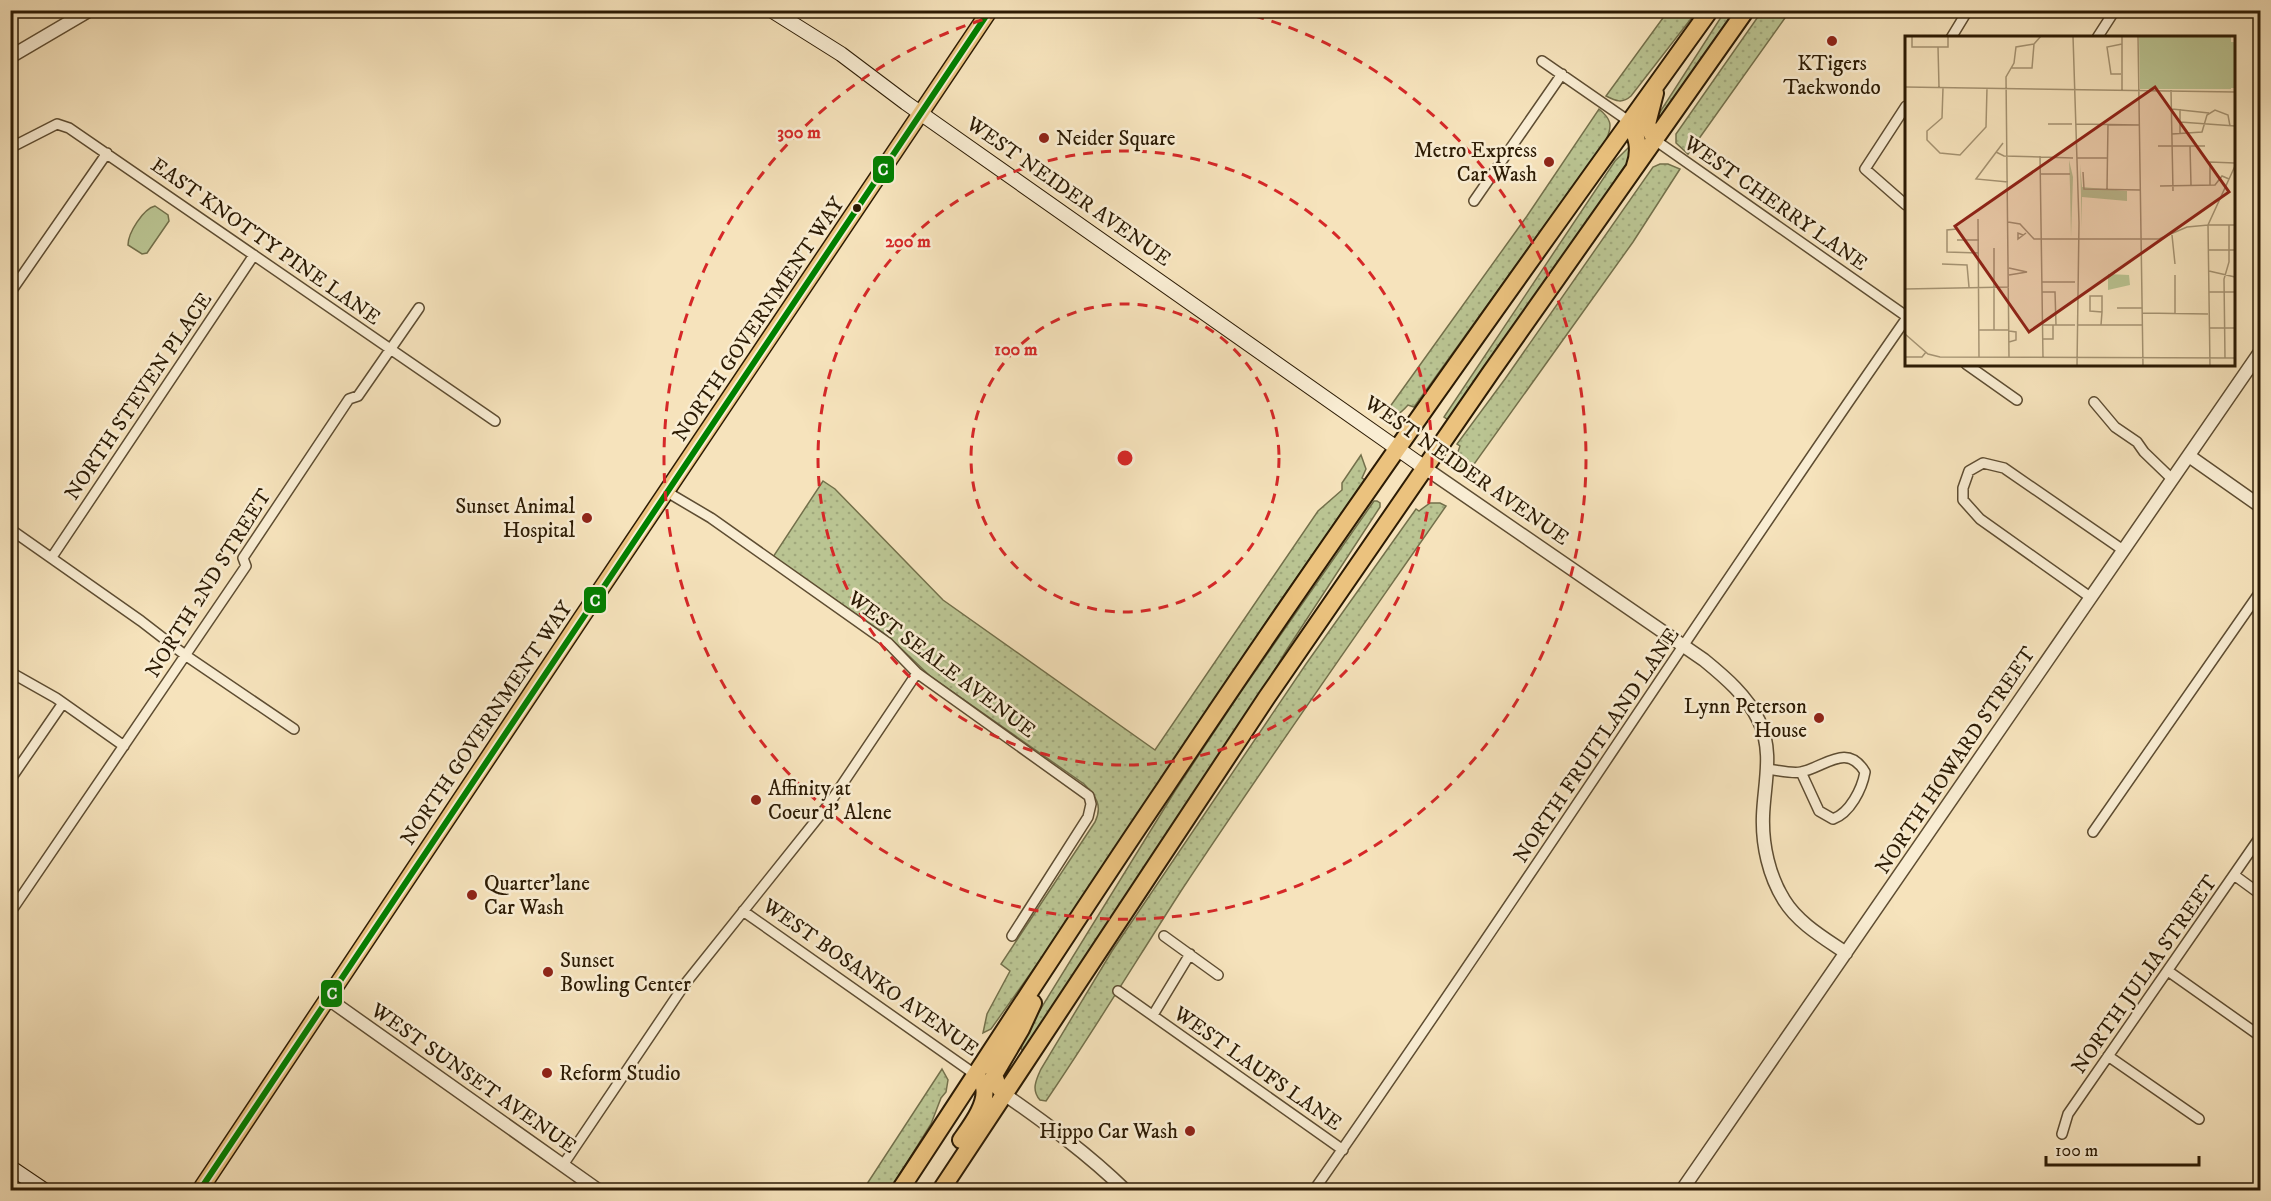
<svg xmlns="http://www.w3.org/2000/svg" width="2271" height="1201" font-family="'IM FELL DW Pica',serif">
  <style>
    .grass { fill: url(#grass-dots); stroke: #73704b; stroke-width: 1.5 }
    .pitch { fill: #bac492; stroke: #73704b; stroke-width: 1.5 }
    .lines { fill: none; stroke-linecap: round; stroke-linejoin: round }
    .minor-casing { stroke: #5e4d32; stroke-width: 12 }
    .tertiary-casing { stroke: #5e4d32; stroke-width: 15 }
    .secondary-casing { stroke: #2c1b04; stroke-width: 16 }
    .primary-casing { stroke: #2c1b04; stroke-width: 18 }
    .trunk-casing { stroke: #2c1b04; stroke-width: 20 }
    .minor { stroke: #f9edd3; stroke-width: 9 }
    .tertiary { stroke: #f9edd3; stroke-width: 12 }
    .secondary { stroke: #f9edd3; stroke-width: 14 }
    .primary { stroke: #ebc27e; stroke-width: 15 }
    .trunk { stroke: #ebc27e; stroke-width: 16 }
    .bus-1-casing { stroke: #f9edd3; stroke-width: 10 }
    .bus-1 { stroke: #008000; stroke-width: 6 }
    .ring { fill: none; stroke: #d62828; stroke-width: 3; stroke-dasharray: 10 8 }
    .poi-dot { fill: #8f2418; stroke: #f9edd3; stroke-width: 2 }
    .bus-dot { fill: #2c1b04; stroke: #f9edd3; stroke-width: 2 }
    .labels { text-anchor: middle; stroke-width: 5; stroke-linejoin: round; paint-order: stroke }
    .poi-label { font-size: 21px; fill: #2c1b04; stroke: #f9edd3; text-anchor: start }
    .street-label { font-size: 21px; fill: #2c1b04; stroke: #f9edd3 }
    .inset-road { fill: none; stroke: #a59372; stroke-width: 1.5 }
    .view { fill: #8f2418; fill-opacity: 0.15; stroke: #8f2418; stroke-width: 3 }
    .inset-edge { fill: none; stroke: #2c1b04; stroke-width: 3 }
    .centre { fill: #d62828; stroke: #f9edd3; stroke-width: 3 }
    .ring-label { font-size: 18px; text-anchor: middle; font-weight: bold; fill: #d62828; stroke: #f9edd3; stroke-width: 5; stroke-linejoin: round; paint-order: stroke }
    .line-badge { stroke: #f9edd3; stroke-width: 2 }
    .badge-label { font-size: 16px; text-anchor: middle; font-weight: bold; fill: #fff }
  </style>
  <defs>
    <pattern id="grass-dots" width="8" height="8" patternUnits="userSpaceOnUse" patternTransform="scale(1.5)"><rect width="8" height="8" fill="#bac492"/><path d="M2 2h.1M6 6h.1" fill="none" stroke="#a0a87c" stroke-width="1.8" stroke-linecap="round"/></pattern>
  </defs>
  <rect width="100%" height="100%" fill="#f6e3bc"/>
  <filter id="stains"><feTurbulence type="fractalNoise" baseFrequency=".00333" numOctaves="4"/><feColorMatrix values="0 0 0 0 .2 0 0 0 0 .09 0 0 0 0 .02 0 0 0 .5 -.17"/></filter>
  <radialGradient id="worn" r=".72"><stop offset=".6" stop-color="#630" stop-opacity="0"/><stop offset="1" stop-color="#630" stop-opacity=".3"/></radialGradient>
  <path class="grass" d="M1668 11H1697L1631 96C1622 104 1616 101 1606 96Z
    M1725 11H1740L1661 116 1658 115Z
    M1762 11H1790L1688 154 1676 143V134Z
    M1599 109C1611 119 1613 125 1606 140L1414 407 1408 405C1401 413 1394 419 1384 415L1527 216Z
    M1629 147 1631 152 1627 163 1617 177 1600 210 1450 419H1447L1444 417 1446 414 1615 161Z
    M1660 164H1668L1680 169 1633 242 1467 474C1458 467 1455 457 1460 446L1457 444 1505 379 1653 167Z
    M1361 455 1366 469 1362 478 1365 480 1276 607 1067 922 991 1029 983 1033 987 1014 1010 971 1001 964 1095 822C1103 806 1096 796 1084 784L930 676 888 636 773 557 823 481 835 489 943 600 1155 750 1318 511 1342 490V483Z
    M1374 501H1377L1380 503V507L1286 651 1217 766 1027 1050H1022L1019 1044 1175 791 1240 693Z
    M1430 503H1440L1446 506C1357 634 1267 761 1181 891 1136 961 1093 1032 1046 1101L1040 1100C1031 1090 1036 1080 1041 1069L1112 951 1306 664 1416 509 1419 511Z
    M942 1069 948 1080 946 1092 941 1098 931 1124 890 1190H863Z"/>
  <path class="pitch" d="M155 206 168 215 169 221 147 253 142 254 128 245C128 233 143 209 155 206Z"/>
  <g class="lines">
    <g class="minor-casing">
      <path id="minor" d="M1951 38 1968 10
        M2097 38 2115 10
        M1542 61 1630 122
        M1906 106 1865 169 1906 205
        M1655 140 1906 316
        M10 148 57 124 69 128 495 421
        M1474 201 1562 74
        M10 293 107 153
        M1966 364 2017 400
        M2094 402 2115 427 2137 442 2144 452 2172 479
        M667 492 711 518 888 643 917 673 1089 796 1091 804 1088 817 1012 936
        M10 529 141 621 185 655 294 729
        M52 557 254 255
        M2090 597 1980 519 1963 500V488L1969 471 1983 463 2004 468 2123 550
        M10 672 56 698 124 746
        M1767 769C1777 770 1792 774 1801 772 1825 767 1847 742 1865 772 1862 789 1850 813 1833 819L1819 811 1801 772
        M10 780 63 703
        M2093 832 2260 592
        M2234 875 2260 894
        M743 911 976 1075
        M10 913 246 566 243 558 349 399 358 396 419 308
        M1164 936 1218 975
        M2168 971 2260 1036
        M1118 991 1343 1150
        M1153 1015 1190 954
        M2108 1056 2199 1119
        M2062 1134 2068 1114 2260 837
        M563 1165 685 984 829 804 917 673
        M1314 1190C1515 903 1705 607 1906 319"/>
    </g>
    <g class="tertiary-casing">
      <path id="tertiary" d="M10 57 90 10
        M2189 456 2260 506
        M1425 468 1704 660C1726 678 1747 696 1759 721 1774 752 1764 784 1763 816 1762 845 1769 876 1784 900 1798 923 1824 938 1846 953
        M327 998 598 1190
        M1004 1094C1047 1124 1088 1154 1125 1190
        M1682 1190 2260 352"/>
    </g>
    <g class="secondary-casing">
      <path id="secondary" d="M771 10 841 54 906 103 1425 468
        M10 1167 44 1190"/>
    </g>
    <g class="primary-casing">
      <path id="primary" d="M200 1190 582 617 990 10"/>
    </g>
    <g class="trunk-casing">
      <path id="trunk" d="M1655 93 1647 124 1655 140
        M1630 122C1637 137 1641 149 1635 166
        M1004 1094 998 1086 994 1075 1021 1029 1033 1003
        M961 1140C970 1127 988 1104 984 1087 983 1083 979 1079 976 1075
        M900 1190C988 1056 1075 921 1165 788 1340 525 1525 267 1710 10
        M941 1190 1267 697 1491 372 1746 10"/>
    </g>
    <use href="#minor" class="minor"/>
    <use href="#tertiary" class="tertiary"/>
    <use href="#secondary" class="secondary"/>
    <use href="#primary" class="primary"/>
    <use href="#trunk" class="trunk"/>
    <g class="bus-1-casing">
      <path id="bus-1" d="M200 1190 990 10"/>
    </g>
    <use href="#bus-1" class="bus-1"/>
  </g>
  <g class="ring">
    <circle cx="1125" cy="458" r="154"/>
    <circle cx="1125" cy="458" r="307"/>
    <path d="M1237 11A461 461 0 1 1 1013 11"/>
  </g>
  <g class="poi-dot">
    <circle cx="1832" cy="41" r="6"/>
    <circle cx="1044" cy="138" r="6"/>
    <circle cx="1549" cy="162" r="6"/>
    <circle cx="587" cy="518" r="6"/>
    <circle cx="1819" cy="718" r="6"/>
    <circle cx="756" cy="800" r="6"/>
    <circle cx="472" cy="895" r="6"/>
    <circle cx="548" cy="972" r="6"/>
    <circle cx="547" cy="1073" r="6"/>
    <circle cx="1190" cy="1131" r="6"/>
  </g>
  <circle class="bus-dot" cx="857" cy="208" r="5"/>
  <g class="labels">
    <g class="poi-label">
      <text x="1832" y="70" text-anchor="middle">KTigers<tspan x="1832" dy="24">Taekwondo</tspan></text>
      <text x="1056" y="145">Neider Square</text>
      <text x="1537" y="157" text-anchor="end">Metro Express<tspan x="1537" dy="24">Car Wash</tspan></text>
      <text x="575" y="513" text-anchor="end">Sunset Animal<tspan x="575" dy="24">Hospital</tspan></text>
      <text x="1807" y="713" text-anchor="end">Lynn Peterson<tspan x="1807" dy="24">House</tspan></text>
      <text x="768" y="795">Affinity at<tspan x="768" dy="24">Coeur d' Alene</tspan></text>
      <text x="484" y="890">Quarter'lane<tspan x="484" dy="24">Car Wash</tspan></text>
      <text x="560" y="967">Sunset<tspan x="560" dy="24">Bowling Center</tspan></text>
      <text x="559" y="1080">Reform Studio</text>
      <text x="1178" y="1138" text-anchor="end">Hippo Car Wash</text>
    </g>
    <g class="street-label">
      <text transform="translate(1069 191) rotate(35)" y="7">WEST NEIDER AVENUE</text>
      <text transform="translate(1776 203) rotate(35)" y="7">WEST CHERRY LANE</text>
      <text transform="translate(266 241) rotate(35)" y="7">EAST KNOTTY PINE LANE</text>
      <text transform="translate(758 319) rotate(-56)" y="7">NORTH GOVERNMENT WAY</text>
      <text transform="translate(138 396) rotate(-56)" y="7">NORTH STEVEN PLACE</text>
      <text transform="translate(1467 470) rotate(35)" y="7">WEST NEIDER AVENUE</text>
      <text transform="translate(208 583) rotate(-58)" y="7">NORTH 2ND STREET</text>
      <text transform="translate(942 664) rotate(37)" y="7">WEST SEALE AVENUE</text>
      <text transform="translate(486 723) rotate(-56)" y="7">NORTH GOVERNMENT WAY</text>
      <text transform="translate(1596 745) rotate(-56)" y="7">NORTH FRUITLAND LANE</text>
      <text transform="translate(1955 760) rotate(-56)" y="7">NORTH HOWARD STREET</text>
      <text transform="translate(2144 974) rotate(-55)" y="7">NORTH JULIA STREET</text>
      <text transform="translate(871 977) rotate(35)" y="7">WEST BOSANKO AVENUE</text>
      <text transform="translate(1258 1068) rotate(35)" y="7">WEST LAUFS LANE</text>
      <text transform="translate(474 1078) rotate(35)" y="7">WEST SUNSET AVENUE</text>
    </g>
  </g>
  <g transform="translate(1905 36)">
    <rect width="330" height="330" fill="#f6e3bc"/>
    <path d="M164 124 168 141 166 201 165 151ZM175 128 177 151 222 155V165L177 161V192ZM203 238 224 239 225 249 203 254Z" fill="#bac492"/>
    <path d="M234 0H326V53H235Z" fill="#bac492"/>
    <path d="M326 6H330L329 52H326Z" fill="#bac492"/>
    <path class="inset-road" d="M7 0V11H43V0M168 0 174 187 172 330M217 0V54M233 0 238 330M33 11 34 51M106 32H127L129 8M216 38H206L202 11 217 8M0 51 330 56M38 52 37 82 22 95V104L35 117 55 119 81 91 82 52M266 54 268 155M267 73 304 77M275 73V98M275 86 330 90M143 88H167M171 88 234 89M267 98 297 96 302 79 310 74 323 79 325 90M98 107 71 143 103 146M253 110H300M285 110 286 149M91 116 99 120 168 122M135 120 138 322M172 122H203M330 130 303 189H330M178 136 179 153 235 154M135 138H165M305 149V126L330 127M255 150 310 149 317 140 324 143M202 153 203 88M73 183 74 321M103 186 115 188 129 203H170M52 193 42 194V216L74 217M118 199 113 197V203L121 197M267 199 270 228M170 203H254L282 191 303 189 305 330M52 204H74M89 212V294M303 214H330M37 228 62 229 64 251M104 232 122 236 104 239M304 235 330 241M270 239V277M137 246H170M0 253 104 251M137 256H150L151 289M304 256H330M212 272H237M237 277 303 278M138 289H170M173 289H238M196 289 197 276V260H185V275L197 276M304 292H330M74 294H104M104 295 111 296V304L104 306M0 298 23 318 35 321 330 322M138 303H148V289M0 321H17L21 316M104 321 101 41 109 27 111 11 129 8 136 0M320 322 319 243 324 226V189"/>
    <path class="view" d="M250 51 324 156 124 296 50 190Z"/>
    <rect width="330" height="330" class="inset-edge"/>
  </g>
  <circle cx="1125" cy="458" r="9" class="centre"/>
  <g class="ring-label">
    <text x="799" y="138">300 m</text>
    <text x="908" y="247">200 m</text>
    <text x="1016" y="355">100 m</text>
  </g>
  <g class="line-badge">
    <rect x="872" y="155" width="23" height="29" rx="6" fill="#008000"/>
    <rect x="583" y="586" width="24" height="28" rx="6" fill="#008000"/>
    <rect x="320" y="979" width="23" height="29" rx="6" fill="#008000"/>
  </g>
  <g class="badge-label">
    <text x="883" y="175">C</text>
    <text x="595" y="606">C</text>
    <text x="332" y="999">C</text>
  </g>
  <rect width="2271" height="1201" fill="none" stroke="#f6e3bc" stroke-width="36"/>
  <rect x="12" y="12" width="2247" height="1177" fill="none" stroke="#2c1b04" stroke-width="3"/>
  <rect x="18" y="18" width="2235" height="1165" fill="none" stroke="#2c1b04" stroke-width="1.5"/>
  <path d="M2046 1156v9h153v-9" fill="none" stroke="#2c1b04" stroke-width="3"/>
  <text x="2055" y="1156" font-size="18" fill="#2c1b04" stroke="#f9edd3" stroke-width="4.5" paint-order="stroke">100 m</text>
  <rect width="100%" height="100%" filter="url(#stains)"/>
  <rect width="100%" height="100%" fill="url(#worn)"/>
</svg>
